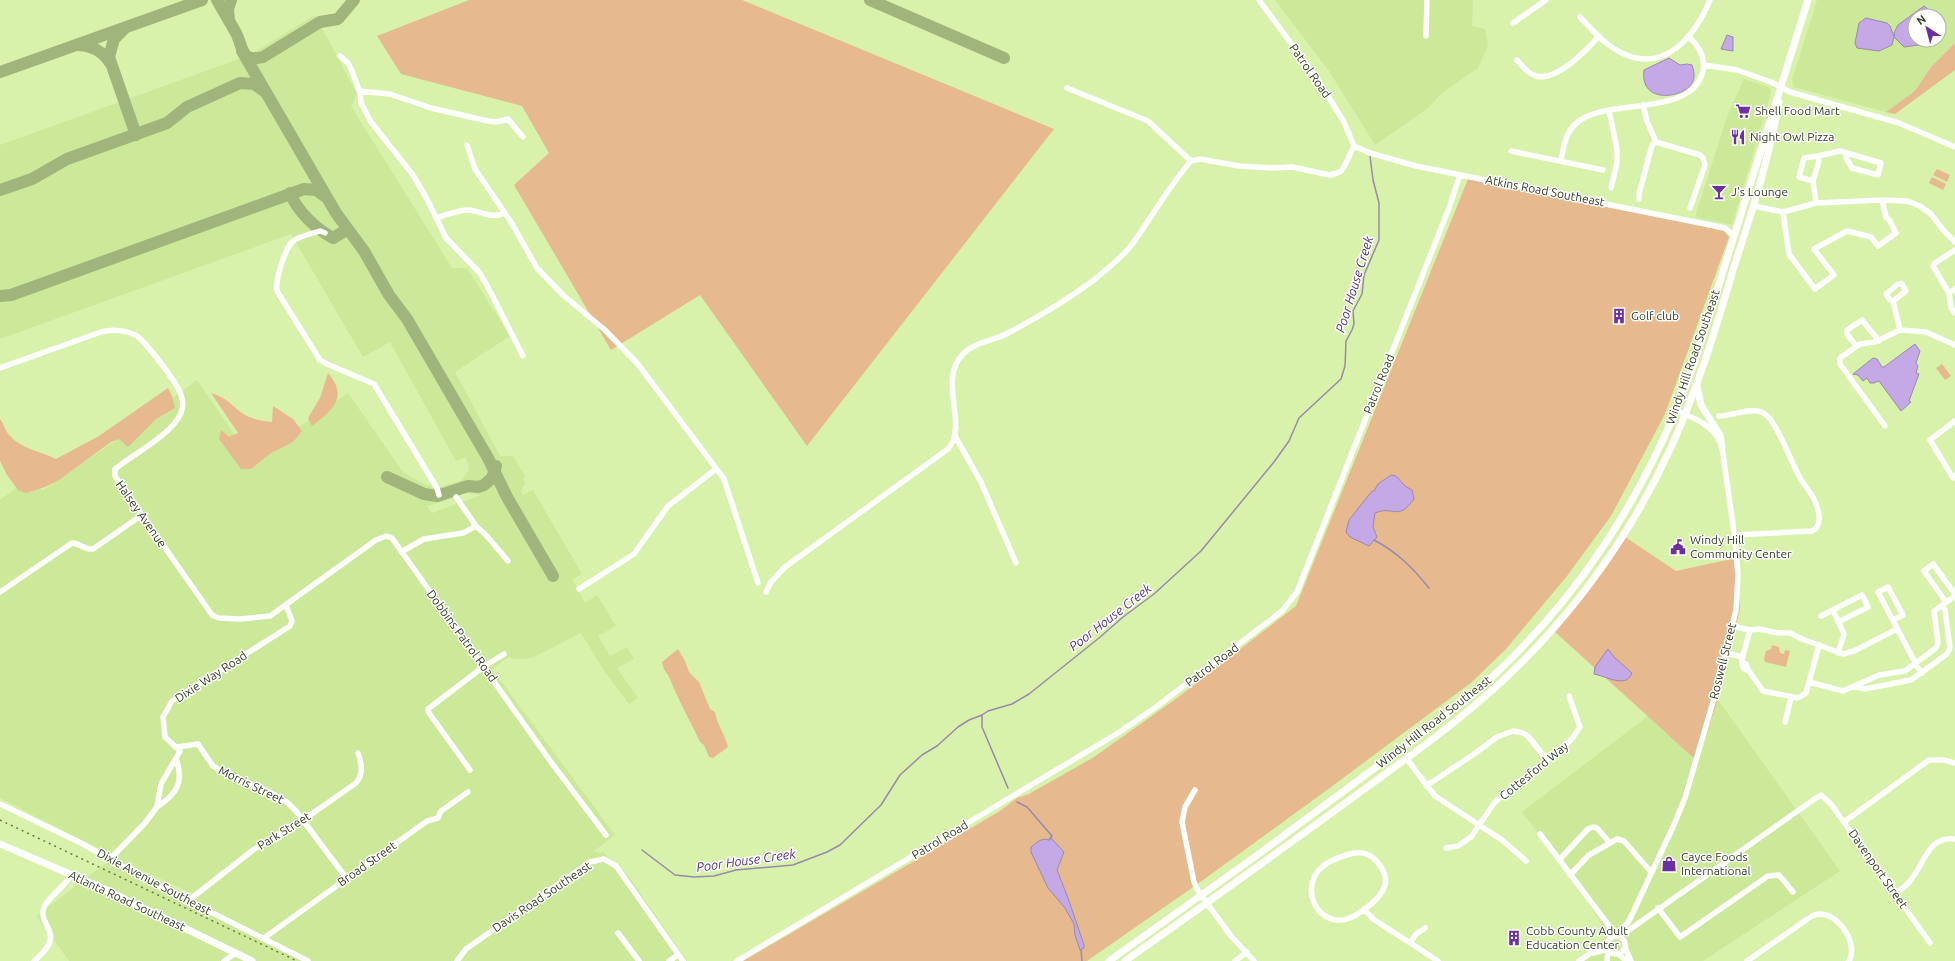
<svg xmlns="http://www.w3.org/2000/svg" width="1955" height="961" font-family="Ubuntu,sans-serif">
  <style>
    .built { fill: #cce899; fill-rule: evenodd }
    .green { fill: #e6b98f }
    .water { fill: #c4a9e6; stroke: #9989ab }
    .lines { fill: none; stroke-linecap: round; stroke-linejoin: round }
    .stream { stroke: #9989ab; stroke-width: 1.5 }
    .taxiway { stroke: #a0b57c; stroke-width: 12 }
    .minor { stroke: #fff; stroke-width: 5.5 }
    .major { stroke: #fff; stroke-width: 7 }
    .rail { stroke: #69784e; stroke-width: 1.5; stroke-dasharray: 2 4; stroke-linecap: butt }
    .labels { text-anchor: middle; stroke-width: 3; stroke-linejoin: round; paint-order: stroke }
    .street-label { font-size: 12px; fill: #343e21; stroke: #fff }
    .poi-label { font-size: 12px; fill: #343e21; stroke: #fff; text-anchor: start }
    .water-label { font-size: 13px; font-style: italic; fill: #57337c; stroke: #fff }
  </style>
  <rect width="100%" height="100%" fill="#d8f2ab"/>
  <path class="built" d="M1275 0H1473L1472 26 1485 29 1488 46 1478 68 1443 92 1428 108 1375 145 1329 71Z
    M1817 0H1955V43L1931 67 1915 91 1886 112 1794 87 1792 80ZM1915 16H1939V40H1915Z
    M315 15 357 94 351 106 452 268H467L510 336 455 372 500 456H513L525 476 523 479 525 483 521 492 523 495 533 490 582 574 572 579 585 603 597 595 616 626 598 636 610 656 627 647 634 659 617 668 638 698 629 704 605 672 581 633 532 658 513 659 509 657 492 669 615 835 594 851 601 853 602 851 629 877 687 961H69L36 916 114 857 0 798V500L22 484 43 490 112 443 197 380 252 460 348 393 403 472 422 483 437 488 462 480 469 470 466 457 456 461 390 342 363 357 291 234 0 339V145L250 55ZM466 493 481 495 432 513 427 506 446 501ZM128 864H129L195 895 192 897Z
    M1744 79 1765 86 1770 88 1771 93 1732 225 1695 217 1727 117Z
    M1718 700 1840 871 1703 961H1578L1604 938 1606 930 1559 860 1522 812 1648 716 1697 760Z"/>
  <path class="green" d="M469 0H742L1054 129 807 446 700 295 611 350 514 185 549 153 522 106 401 74 377 36Z
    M1955 43V70L1895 114 1886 112 1915 91 1931 67Z
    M1937 169 1950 175 1947 182 1933 175Z
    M1932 177 1946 184 1943 190 1929 183Z
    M1468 179 1693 224 1724 231 1729 237 1665 414 1611 516 1567 576 1506 649 1472 682 1327 790 1199 883 1087 961H743L1000 811 1017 798 1029 794 1094 757 1177 698 1296 606Z
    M1942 364 1951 376 1945 380 1936 368Z
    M328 373C349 397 332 411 312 426L308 418 320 398Z
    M168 388 172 396 175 408 156 419 128 447 119 439 111 442 59 480 45 487 26 493 18 490 7 475 0 461V419C4 424 5 431 10 436 22 449 40 451 56 459L99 436Z
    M211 393C226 397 231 405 242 413 250 419 263 421 272 422L273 406 293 419 302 431 293 442 271 453 251 469H241L219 439 221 430 229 437 238 433Z
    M1625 537 1676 571 1736 558 1740 609 1718 700 1697 761 1554 631Z
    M1772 645 1779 647 1780 653 1784 654 1785 650 1790 651 1786 667 1765 662 1764 659 1766 651 1771 649Z
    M678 649 685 661 689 672 699 682 710 709 715 712C717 725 725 734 728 747L713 758 709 757 704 745 700 742C690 720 678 700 670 679 667 671 664 673 662 662Z"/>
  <path class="water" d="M1924 6 1929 10 1930 16H1915V40H1938L1932 43 1904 47 1895 38 1894 33 1898 25Z
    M1866 18 1887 23 1890 26 1894 37 1892 45 1879 51 1857 48 1855 43 1859 23Z
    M1727 35 1733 37V51L1721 49Z
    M1669 58 1680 65 1687 64 1692 65C1694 70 1695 77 1693 81 1687 98 1639 106 1644 70Z
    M1915 344 1920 351 1916 363 1918 366 1916 373 1919 374 1909 401 1911 402 1901 411 1879 381 1874 383H1870L1867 378 1863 381 1858 375 1853 374 1873 358 1877 359 1882 367H1884Z
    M1391 475 1396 476 1405 486 1412 490 1414 499C1398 522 1394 505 1375 513L1373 527 1377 537 1369 546 1350 537 1346 532 1349 520 1372 491H1374L1378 484Z
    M1608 649 1614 657 1632 673C1627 689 1605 676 1594 674L1595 667Z
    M1051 838 1064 852 1057 870 1068 898 1084 945V948L1080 950 1075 935 1074 924 1065 908 1048 888 1031 852V847C1037 843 1041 837 1049 840Z"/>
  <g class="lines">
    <path class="stream" d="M1374 540C1397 552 1413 568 1429 588
      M982 716V727L1008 788
      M1017 802 1027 807 1052 836 1049 840
      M642 850 675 875 694 877 714 876 736 870 793 865 827 852 840 845 881 805 900 775 922 755 937 746 958 727 969 720 982 715 988 711 1012 704 1029 694 1099 638 1123 617 1154 594 1201 551 1274 462 1289 441 1299 418 1341 379 1345 366 1346 341 1352 330 1354 324 1353 311 1362 294 1364 275 1379 240V203L1373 180 1370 156
      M1081 950 1082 961"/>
    <path class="taxiway" d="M217 0C223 11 230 22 236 33 243 46 240 63 263 57L320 22 338 19 354 0
      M870 0 1004 58
      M229 21 228 9 231 0
      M124 29 114 39 109 57 136 135
      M79 45C93 46 103 51 111 64
      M242 51 336 213 364 251 389 295 407 319 488 458 507 497 553 576
      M0 72 202 0
      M0 190 32 179 67 159 167 123 187 107 240 83 254 84 264 91
      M290 193C298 212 315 228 333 238L348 229
      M0 296 11 295 304 189 316 190 327 198
      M387 477 424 494 437 496 468 486 478 487 484 485 492 478 496 466"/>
    <path class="minor" d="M1259 0 1318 80 1344 122 1354 146
      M1580 17C1592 30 1606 46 1622 53 1665 74 1695 36 1710 0
      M1513 23 1546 0
      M1426 36 1427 0
      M340 56 348 63 352 71 360 93 361 103 371 122 413 175 427 199 446 238 480 273 490 291 523 356
      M1517 60C1522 66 1528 74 1536 76 1556 82 1587 50 1599 36
      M1704 65 1737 70 1771 82 1790 92 1899 123 1955 147
      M1067 88 1148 121 1191 161
      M359 91 390 94 431 108 488 121 496 122 508 119 523 137
      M1609 110 1617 149V163L1611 188
      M1656 142 1700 155 1703 158 1705 165 1690 208
      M467 145 475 169 511 222 537 268 563 295 605 330 637 363 724 479 758 583
      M1354 146 1370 153 1416 166 1725 228 1734 236
      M1511 151 1603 170
      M1561 160C1564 144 1566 128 1582 119 1614 99 1693 116 1703 71 1706 56 1698 45 1688 36
      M1813 181 1799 177 1804 158 1818 156
      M1639 199V194L1652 145 1656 142 1647 121 1643 105
      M1816 203 1813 181 1819 161 1818 156 1840 151 1881 163 1878 175 1852 168 1846 158 1847 153
      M1754 206 1783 212 1816 203 1882 200 1907 201 1920 206 1931 214 1944 231 1955 242
      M1783 212 1789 254 1815 289 1834 275 1814 249 1847 231 1871 237 1878 246 1896 233 1890 221 1886 217 1882 200
      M436 218C447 215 459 209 470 210 482 212 493 219 504 213
      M325 233 320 231C312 234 297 236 291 243 284 252 275 281 277 291L320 360 327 364 374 384 437 488 439 495
      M1955 289 1949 293 1951 308 1955 313
      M1949 293 1933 266 1935 263 1955 250
      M1893 301 1906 291 1902 284H1898L1886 294 1890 300 1893 301 1900 330
      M1856 346 1847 334V330L1862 320 1879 341
      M0 368 101 332C112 329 127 330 137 336 148 345 174 379 180 392 183 399 184 406 181 413 173 433 136 453 119 466L115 469V476L212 615 219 618 240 619 270 616 376 540 386 536 392 538 551 762 606 835
      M1719 416C1731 416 1751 407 1761 412 1766 414 1770 418 1772 422 1784 439 1790 460 1800 478 1805 487 1815 496 1817 507 1820 515 1821 527 1812 531L1735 535
      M1955 421 1930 440 1953 478 1955 476
      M1885 426 1840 364V358L1860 344 1875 342 1900 330 1926 332 1955 345
      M955 436 981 482 1016 563
      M456 497 476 526 486 535 508 561
      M401 552 424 539 463 533 476 526
      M579 589 634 554 668 506 716 469
      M0 592 72 543C80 543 84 550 93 549L142 515
      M766 592 771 582 785 567 948 449C969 425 937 380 963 354 974 342 993 341 1006 334 1037 318 1067 300 1094 280 1106 270 1120 259 1130 247 1151 219 1168 187 1191 161L1200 159 1239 166 1272 168 1292 167 1330 175 1340 172 1344 167 1354 146
      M1946 602 1924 571 1933 564 1955 594
      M1833 610 1844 634 1838 653
      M1821 616 1862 595 1868 607 1838 622
      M1893 620 1903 615 1888 587 1878 592 1918 668 1922 673
      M1732 626 1750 630 1759 629 1778 633H1790L1802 639 1843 654 1854 651 1897 629
      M1726 653 1742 657
      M1742 663 1746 664 1749 671 1763 691 1798 698 1806 693 1819 645
      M1749 671 1744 669 1742 665V659L1750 630
      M1809 682 1843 691 1879 675 1905 671 1936 648 1938 643 1934 611 1955 596
      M1854 686 1865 689 1911 680 1947 654 1950 648 1945 610 1942 605
      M1785 722 1791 698
      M177 747 198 744 213 766 228 775 270 792 287 802 296 811 347 879
      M1406 758 1435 796 1502 840 1526 861
      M470 770 429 713 428 709 483 667 504 654
      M1426 786 1474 754 1497 737 1513 731 1523 733 1528 736 1547 760
      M1195 790 1185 807 1182 822 1194 882 1198 891 1231 936 1254 961
      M0 804 83 844 145 879 308 961
      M157 807C178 793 184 782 176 758
      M1844 822 1929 760H1944L1955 763
      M1540 834 1616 935
      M1446 848 1458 846 1471 837 1495 802 1571 740 1580 727 1569 696
      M1354 853C1364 852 1371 854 1378 863 1383 869 1387 877 1385 885 1381 900 1351 923 1336 920 1312 917 1303 884 1321 868 1329 860 1342 856 1354 853Z
      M110 859 145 823 157 807 161 784 180 751 165 737 163 717 172 701 290 626 292 621 286 605
      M1559 860 1588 829 1593 827 1597 828 1609 842
      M1570 875 1589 855 1617 839 1624 841 1651 872
      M1895 893C1901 890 1906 886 1910 881 1924 865 1928 835 1955 839
      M188 901 253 850 303 820 356 783C364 774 362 763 358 753
      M1658 908 1680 937 1768 876 1779 875 1793 892
      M1364 909 1373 919 1438 961
      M1629 930 1816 798 1821 795 1831 804 1930 943
      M618 933 639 961
      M1617 935 1629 921 1673 827 1685 798 1715 695 1736 610 1738 576 1735 539 1722 447C1714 425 1697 419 1677 411
      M1607 945a9 9 0 1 1 18 0a9 9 0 1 1-18 0Z
      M264 938 427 821 438 818 441 811 468 792
      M1410 943 1416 934 1425 928
      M1625 947 1631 961
      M1593 953 1608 949
      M1618 954 1627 961
      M34 961C40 956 48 949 50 941 54 929 37 919 45 905 52 894 65 886 72 874
      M224 961 236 953
      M457 961 466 949 590 862 604 859 616 866 683 961
      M669 961 678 955
      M737 961 1118 733 1156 707 1282 611 1297 592 1449 208 1460 175
      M1235 961 1247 952
      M1579 961 1607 942
      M1607 961 1608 949
      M1747 961 1812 916C1834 905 1860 943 1849 961"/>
    <path class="major" d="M1697 386 1701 405 1720 435 1722 447
      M0 844 100 887 252 961
      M1109 961 1256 856 1464 702C1574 609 1647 496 1695 361L1808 0
      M1125 961C1204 905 1281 850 1359 793 1417 751 1475 710 1525 659 1602 581 1661 486 1697 383 1711 346 1722 308 1733 270 1751 215 1769 159 1779 102"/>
    <path class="rail" d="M0 820 297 961"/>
  </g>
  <defs>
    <g id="supermarket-bare" transform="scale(1.2)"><path d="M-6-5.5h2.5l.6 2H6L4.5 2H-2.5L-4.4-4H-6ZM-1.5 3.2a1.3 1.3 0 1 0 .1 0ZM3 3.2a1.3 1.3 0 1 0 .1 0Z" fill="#6d2ea4" stroke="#fff" stroke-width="2.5" paint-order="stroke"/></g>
    <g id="restaurant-bare" transform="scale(1.2)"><path d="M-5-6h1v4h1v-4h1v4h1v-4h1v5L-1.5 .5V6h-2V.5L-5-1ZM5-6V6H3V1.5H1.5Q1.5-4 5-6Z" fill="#6d2ea4" stroke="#fff" stroke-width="2.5" paint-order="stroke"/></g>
    <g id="bar-bare" transform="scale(1.2)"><path d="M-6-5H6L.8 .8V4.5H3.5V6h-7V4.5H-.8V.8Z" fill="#6d2ea4" stroke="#fff" stroke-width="2.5" paint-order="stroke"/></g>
    <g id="building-bare" transform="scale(1.2)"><path d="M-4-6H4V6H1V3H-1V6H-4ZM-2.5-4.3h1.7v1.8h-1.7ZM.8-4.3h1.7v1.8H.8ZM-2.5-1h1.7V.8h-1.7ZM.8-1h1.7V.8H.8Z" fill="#6d2ea4" stroke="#fff" stroke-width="2.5" paint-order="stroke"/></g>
    <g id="civic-bare" transform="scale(1.2)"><path d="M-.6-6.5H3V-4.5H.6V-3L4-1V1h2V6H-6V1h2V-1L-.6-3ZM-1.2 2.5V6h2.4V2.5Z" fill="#6d2ea4" stroke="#fff" stroke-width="2.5" paint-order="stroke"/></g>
    <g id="shop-bare" transform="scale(1.2)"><path d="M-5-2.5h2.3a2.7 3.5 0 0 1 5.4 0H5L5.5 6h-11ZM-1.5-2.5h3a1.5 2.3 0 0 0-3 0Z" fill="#6d2ea4" stroke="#fff" stroke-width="2.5" paint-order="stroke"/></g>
  </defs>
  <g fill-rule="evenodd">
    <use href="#supermarket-bare" x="1743" y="111"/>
    <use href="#restaurant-bare" x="1738" y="137"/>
    <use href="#bar-bare" x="1719" y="192"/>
    <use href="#building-bare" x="1619" y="316"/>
    <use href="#civic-bare" x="1678" y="547"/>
    <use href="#shop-bare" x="1669" y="864"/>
    <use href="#building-bare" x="1514" y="938"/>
  </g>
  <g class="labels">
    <g class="street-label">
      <text transform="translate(1310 71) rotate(55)" y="4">Patrol Road</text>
      <text transform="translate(1545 191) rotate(11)" y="4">Atkins Road Southeast</text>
      <text transform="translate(1693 357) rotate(-71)" y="4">Windy Hill Road Southeast</text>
      <text transform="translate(1379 384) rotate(-68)" y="4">Patrol Road</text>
      <text transform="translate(141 514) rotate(55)" y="4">Halsey Avenue</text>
      <text transform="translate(462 636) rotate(54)" y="4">Dobbins Patrol Road</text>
      <text transform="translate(1723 661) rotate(-76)" y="4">Roswell Street</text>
      <text transform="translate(1212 665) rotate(-37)" y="4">Patrol Road</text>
      <text transform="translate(211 677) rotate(-33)" y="4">Dixie Way Road</text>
      <text transform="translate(1434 722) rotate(-38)" y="4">Windy Hill Road Southeast</text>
      <text transform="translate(1534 771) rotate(-39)" y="4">Cottesford Way</text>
      <text transform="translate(251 785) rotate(26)" y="4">Morris Street</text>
      <text transform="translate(284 831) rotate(-32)" y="4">Park Street</text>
      <text transform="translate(940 840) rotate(-31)" y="4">Patrol Road</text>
      <text transform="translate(367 864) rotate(-35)" y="4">Broad Street</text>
      <text transform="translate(1878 869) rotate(55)" y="4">Davenport Street</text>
      <text transform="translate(154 882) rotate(28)" y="4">Dixie Avenue Southeast</text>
      <text transform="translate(542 897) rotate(-34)" y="4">Davis Road Southeast</text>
      <text transform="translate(127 901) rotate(25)" y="4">Atlanta Road Southeast</text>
    </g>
    <g class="poi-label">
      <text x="1755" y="115">Shell Food Mart</text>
      <text x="1750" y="141">Night Owl Pizza</text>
      <text x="1731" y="196">J's Lounge</text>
      <text x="1631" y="320">Golf club</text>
      <text x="1690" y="544">Windy Hill<tspan x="1690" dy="14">Community Center</tspan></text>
      <text x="1681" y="861">Cayce Foods<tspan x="1681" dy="14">International</tspan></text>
      <text x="1526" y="935">Cobb County Adult<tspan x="1526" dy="14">Education Center</tspan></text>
    </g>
    <g class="water-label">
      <text transform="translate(1354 284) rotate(-73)" y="5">Poor House Creek</text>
      <text transform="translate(1110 617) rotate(-38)" y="5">Poor House Creek</text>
      <text transform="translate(746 860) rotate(-8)" y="5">Poor House Creek</text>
    </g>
  </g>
  <g transform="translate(1927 28) rotate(324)"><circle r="19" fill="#ffffff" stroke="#aeb2a6"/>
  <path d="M0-3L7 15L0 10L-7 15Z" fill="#6d2ea4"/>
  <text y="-6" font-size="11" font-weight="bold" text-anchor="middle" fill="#343e21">N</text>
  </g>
</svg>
